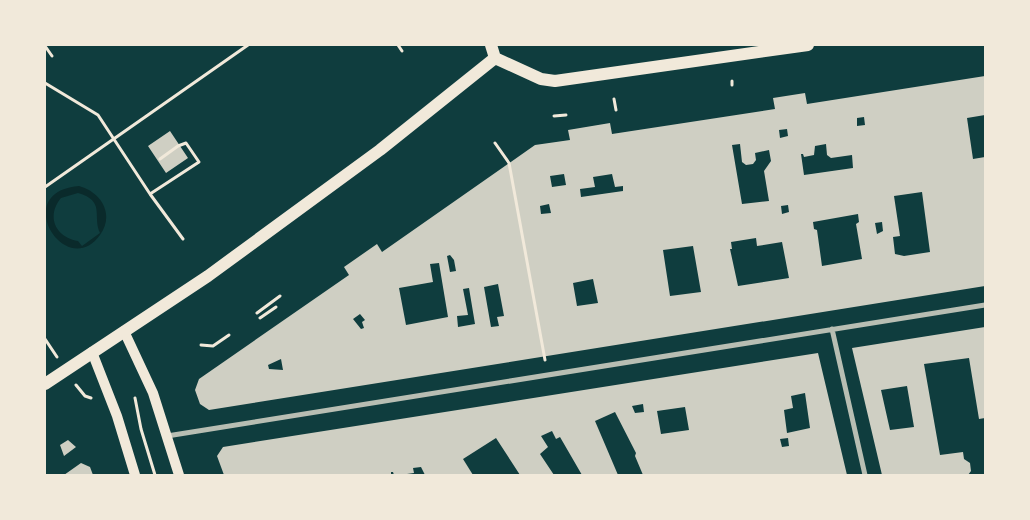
<svg xmlns="http://www.w3.org/2000/svg" width="1030" height="520" font-family="Lato,sans-serif">
  <style>
    .water { fill: #0a2a2b; fill-rule: evenodd }
    .building { fill: #cfcfc3; fill-rule: evenodd }
    .lines { fill: none; stroke-linecap: round; stroke-linejoin: round }
    .path { stroke: #f1e9da; stroke-width: 3 }
    .minor { stroke: #b8beb3; stroke-width: 5 }
    .secondary { stroke: #f1e9da; stroke-width: 10 }
    .primary { stroke: #f1e9da; stroke-width: 12 }
  </style>
  <rect width="100%" height="100%" fill="#0f3d3e"/>
  <path class="water" d="M79 186C101 192 115 214 100 235 66 282 9 192 79 186ZM78 193C106 201 92 216 100 233L82 246 78 241C55 237 46 216 61 198Z"/>
  <path class="building" d="M985 76V115L967 118 973 159 985 157V286L209 410 200 404 195 390 199 379 349 275 344 267 377 244 382 252 535 145 570 140 568 130 610 123 612 134 775 109 773 98 805 93 807 104ZM864 117 865 125 857 126V118ZM787 129 788 136 780 138 779 130ZM740 144 742 162 746 165 753 164 756 160 755 153 769 150 771 161 764 171 769 201 742 204 732 145ZM826 144 827 155 831 158 852 155 853 168 804 175 801 154H803L804 157 814 155 815 146ZM564 174 566 185 552 187 550 176ZM612 174 615 187 623 186V191L581 197 580 189 595 187 593 177ZM922 192 930 252 904 256 895 254 893 237 900 236 894 196ZM549 204 551 213 541 214 540 206ZM788 205 789 212 782 214 781 206ZM858 214 859 222 856 224 862 259 822 266 817 230 814 229 813 222ZM882 222 883 231 877 234 875 223ZM756 238 757 246 782 242 789 278 738 286 730 249H732L731 242ZM693 246 701 292 670 296 663 250ZM450 255 454 260 456 271 450 272 447 256ZM439 263 448 317 406 325 399 288 433 282 430 264ZM593 279 598 303 577 306 573 283ZM498 284 504 316 497 317 499 326 491 327 484 287ZM469 288 475 324 458 327 457 316 468 315 463 289ZM360 314 365 320 362 322 364 328 361 329 353 319ZM281 359 283 370 269 369 268 365Z
    M170 131 188 158 166 173 148 146Z
    M985 327V418L979 419 969 358 924 364 940 455 963 452 964 459 970 463 971 471 968 475H882L852 348ZM907 386 914 427 890 430 881 390Z
    M818 353 847 475H643L635 456 636 453 615 412 595 421 618 475H582L560 437 556 439 552 431 541 436 548 447 540 454 554 475H520L496 438 463 459 473 475H425L421 467 413 468 414 473 400 475H394L393 472H391V475H224L217 456 223 447ZM805 393 810 428 787 433 784 410 793 408 791 396ZM643 404 644 412 635 413 632 406ZM685 407 689 430 661 434 657 411ZM788 438 789 446 782 447 780 439Z
    M68 440 76 447 64 456 60 445Z
    M81 463 90 467 93 475H64Z"/>
  <g class="lines">
    <path class="path" d="M398 45 402 51
      M45 46 52 56
      M732 81V85
      M45 83 98 115 150 194 183 239
      M614 99 616 110
      M554 116 566 115
      M495 143 509 163 545 360
      M45 187 248 45
      M150 194 199 162 186 143 178 146 160 159
      M257 313 280 296
      M260 318 276 307
      M45 339 57 357
      M201 345 213 346 229 335
      M76 385 85 396 91 398
      M135 398 141 429 155 475"/>
    <path class="minor" d="M832 329 865 475
      M167 436 985 305"/>
    <path class="secondary" d="M124 331 153 393 179 475
      M92 352 117 416 135 475"/>
    <path class="primary" d="M491 45 495 58
      M495 58 541 79 555 81 808 45
      M45 384 208 276 380 150 495 58"/>
  </g>
  <rect width="1030" height="520" fill="none" stroke="#f1e9da" stroke-width="92"/>
</svg>
